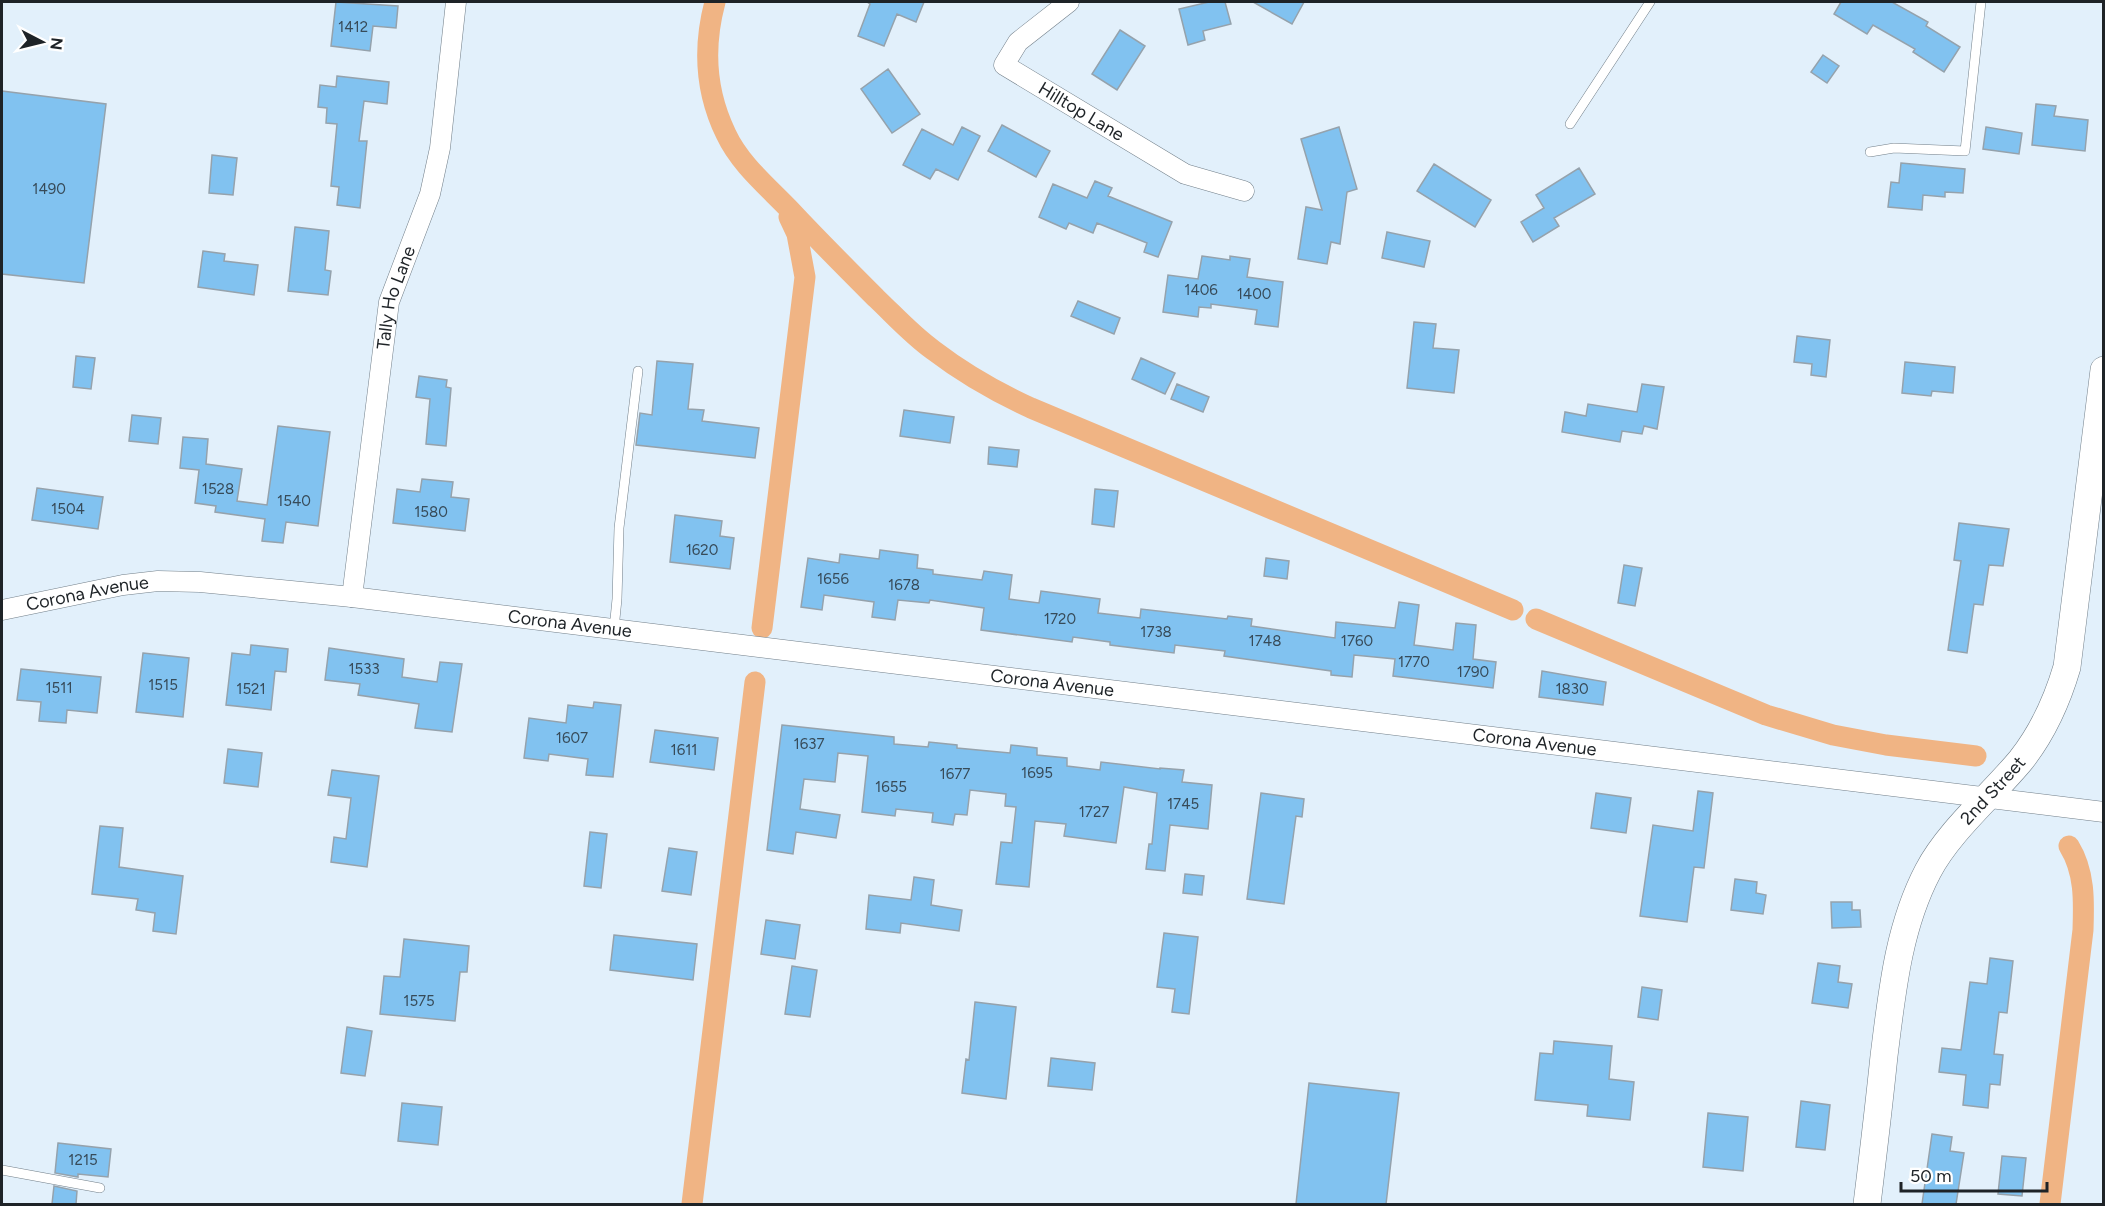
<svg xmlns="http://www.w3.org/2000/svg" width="2105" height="1206" font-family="Figtree,sans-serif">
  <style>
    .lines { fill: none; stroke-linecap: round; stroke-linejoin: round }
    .canal { stroke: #f0b484; stroke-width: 21 }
    .building { fill: #81c2f0; stroke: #95a2ac; stroke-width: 1.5 }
    .lane-casing { stroke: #727f89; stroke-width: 10 }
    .street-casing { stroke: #727f89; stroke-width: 21 }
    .secondary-casing { stroke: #727f89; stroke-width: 28 }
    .lane { stroke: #fff; stroke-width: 9 }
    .street { stroke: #fff; stroke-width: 20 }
    .secondary { stroke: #fff; stroke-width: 27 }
    .labels { text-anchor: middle; stroke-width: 4.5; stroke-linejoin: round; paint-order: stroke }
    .number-label { font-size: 15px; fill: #374b59 }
    .street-label { font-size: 18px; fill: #1e2327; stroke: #fff }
  </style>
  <rect width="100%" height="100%" fill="#e2f0fb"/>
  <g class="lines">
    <path class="canal" d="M715 2C703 47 705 91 726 134 740 164 767 186 790 210 818 240 847 269 876 298 895 316 912 335 933 350 963 373 996 392 1031 408L1513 610
      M1536 619 1766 715 1833 735 1886 745 1976 756
      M762 628 805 277 797 234 789 217
      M692 1204 755 682
      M2050 1204 2083 930C2084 901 2085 872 2069 846"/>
  </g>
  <path class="building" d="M336 2 398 6 396 28 373 26 370 51 331 46Z
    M867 2H924L916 22 897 14 884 46 858 36 870 4Z
    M1209 2H1225L1231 24 1203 31 1205 40 1188 45 1179 9Z
    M1253 2H1304L1292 24Z
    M1841 2H1892L1928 22 1926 26 1960 47 1944 72 1913 52 1915 49 1873 25 1867 34 1834 14Z
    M1120 30 1145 46 1117 90 1092 74Z
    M1823 55 1839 66 1827 83 1811 72Z
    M888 69 920 114 892 133 861 89Z
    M337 76 389 82 387 104 364 101 359 141H367L360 208 337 205 339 187 331 186 337 124 326 123 327 108 318 107 320 85 336 87Z
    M2 91 106 104 84 283 2 274Z
    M2036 104 2056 106 2054 116 2088 120 2085 151 2032 145Z
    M1002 125 1050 151 1036 177 988 151Z
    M962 127 980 136 958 180 936 169 930 179 903 165 922 129 953 145Z
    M1339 127 1357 189 1347 192 1340 244 1331 242 1327 264 1298 259 1306 207 1322 210 1301 139Z
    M1986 127 2022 133 2019 154 1983 149Z
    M212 155 237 158 233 195 209 193Z
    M1901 163 1965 169 1963 193 1945 192V197L1923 195 1922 210 1888 207 1891 182 1899 183Z
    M1434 164 1491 200 1475 227 1417 191Z
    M1579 168 1595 194 1554 218 1559 226 1533 242 1521 222 1544 208 1536 195Z
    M1095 181 1112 188 1108 196 1172 222 1158 257 1144 252 1147 243 1097 223 1093 233 1069 223 1066 229 1039 217 1053 184 1087 198Z
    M295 227 329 231 325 270 331 271 328 295 288 291Z
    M1387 232 1430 241 1424 267 1382 258Z
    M203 251 225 254 224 261 258 265 254 295 198 287Z
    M1202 256 1230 260V256L1250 259 1247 277 1283 282 1278 327 1255 324 1257 310 1211 304V308L1199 307 1198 317 1163 312 1168 275 1198 279Z
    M1078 301 1120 318 1114 334 1071 316Z
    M1414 322 1436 324 1433 348 1459 350 1454 393 1407 388Z
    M1797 336 1830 340 1826 377 1811 375 1812 364 1794 362Z
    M76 356 95 358 91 389 73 387Z
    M1141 358 1175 373 1165 394 1132 379Z
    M657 361 693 364 688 409 704 410 702 421 759 428 755 458 636 445 640 413 652 415Z
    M1905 362 1955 367 1953 393 1932 391 1931 396 1902 393Z
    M419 376 447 380 446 387 451 388 446 446 426 444 430 399 416 397Z
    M1177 384 1209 397 1203 412 1171 399Z
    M1642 384 1664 387 1657 429 1644 426 1642 434 1622 431 1620 442 1562 432 1565 412 1586 416 1588 404 1637 412Z
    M904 410 954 417 950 443 900 436Z
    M132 415 161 418 158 444 129 441Z
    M278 426 330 432 318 526 286 522 283 543 262 541 265 519 215 512 216 506 195 503 199 470 180 468 183 437 208 439 206 464 242 469 237 501 267 505Z
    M989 447 1019 450 1017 467 988 464Z
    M422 479 453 482 451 497 469 499 465 531 393 523 397 489 420 492Z
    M37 488 103 497 98 529 32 520Z
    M1095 489 1118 491 1114 527 1092 524Z
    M675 515 722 521 720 536 734 538 730 569 670 562Z
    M1959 523 2009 529 2003 566 1989 565 1983 605 1974 604 1967 653 1948 650 1961 561 1954 560Z
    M880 550 918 555 917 568 933 570V574L982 580 984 571 1012 575 1009 599 1039 603 1041 591 1100 599 1098 613 1140 618 1141 609 1227 619 1228 616 1252 619 1251 626 1335 638 1336 622 1395 628 1399 602 1419 605 1414 645 1453 650 1456 623 1476 625 1473 659 1496 662 1493 688 1393 676 1395 659 1354 655 1352 677 1331 675V671L1224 656 1225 651 1175 645 1174 653 1110 645V642L1073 637 1072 642 981 630 984 608 930 600 929 603 898 600 895 620 872 617 874 602 824 595 822 610 801 607 808 558 839 563 840 554 879 559Z
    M1266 558 1289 561 1287 579 1264 576Z
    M1624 565 1642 568 1635 606 1618 603Z
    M251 645 288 649 286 672 275 671 271 710 226 705 232 653 250 655Z
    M329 648 404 659 402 677 437 682 440 662 462 664 452 732 415 728 419 704 358 695 360 684 325 680Z
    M143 653 189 658 183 717 136 712Z
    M21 669 101 677 97 713 67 710 66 723 39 721 41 702 17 700Z
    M1542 671 1606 682 1603 705 1539 697Z
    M594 702 621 705 613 777 586 775 588 759 549 754 548 761 524 758 529 718 566 723 568 705 593 708Z
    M782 725 894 737V744L928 747 929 742 957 745V748L1010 753 1011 745 1037 748V755L1067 758V766L1100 770 1101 762 1160 769V768L1184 770 1182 782 1212 785 1208 829 1170 825 1165 871 1146 869 1149 844H1152L1157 793 1124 787 1116 843 1064 836 1066 824 1035 821 1029 887 996 884 1001 842 1012 843 1016 807 1005 806 1006 794 970 790 967 815 955 814 953 825 932 822 933 813 896 809 895 816 862 812 868 756 838 753 835 782 804 779 800 809 840 815 836 838 796 832 793 854 767 850Z
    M655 730 718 738 714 770 650 762Z
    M228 749 262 753 258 787 224 783Z
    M332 770 379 776 367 867 331 862 334 837 346 839 351 798 328 795Z
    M1698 791 1713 793 1704 868 1694 867 1687 922 1640 916 1653 825 1693 831Z
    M1261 793 1304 799 1302 817 1296 816 1284 904 1247 899Z
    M1596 793 1631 798 1626 833 1591 828Z
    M100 826 123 828 119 867 183 876 176 934 153 931 155 913 136 910 138 899 92 894Z
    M590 832 607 834 601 888 584 886Z
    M669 848 697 852 691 895 662 891Z
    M1185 874 1204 876 1202 895 1183 893Z
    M914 877 934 880 931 905 962 910 959 931 901 923 900 933 866 929 869 895 911 900Z
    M1735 879 1757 882 1756 893 1766 895 1763 914 1731 910Z
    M1831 902H1852V910H1860L1861 927 1832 928Z
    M766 920 800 925 795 959 761 954Z
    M1164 933 1198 937 1189 1014 1172 1012 1175 989 1157 987Z
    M614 935 697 944 693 980 610 970Z
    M404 939 469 946 467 972H460L455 1021 380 1014 384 976 400 977Z
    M1990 958 2013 961 2007 1013 1999 1012 1994 1054 2003 1055 2000 1085 1990 1084 1988 1108 1963 1105 1966 1075 1939 1072 1942 1048 1961 1050 1970 982 1987 984Z
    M1818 963 1840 966 1838 982 1852 984 1848 1008 1812 1003Z
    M792 966 817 970 810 1017 785 1014Z
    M1642 987 1662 990 1658 1020 1638 1017Z
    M975 1002 1016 1007 1006 1099 962 1093 966 1059 969 1060Z
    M347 1027 372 1031 365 1076 341 1073Z
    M1554 1041 1612 1046 1609 1079 1634 1082 1630 1120 1587 1116 1588 1105 1535 1100 1540 1053 1553 1054Z
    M1051 1058 1095 1063 1092 1090 1048 1086Z
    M1309 1083 1399 1093 1386 1204H1296Z
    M1801 1101 1830 1105 1825 1150 1796 1147Z
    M402 1103 442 1107 438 1145 398 1141Z
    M1708 1113 1748 1117 1743 1171 1703 1167Z
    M1932 1134 1952 1137 1950 1151 1964 1153 1956 1204H1922Z
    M58 1143 111 1149 108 1177 78 1174V1177L55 1173Z
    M2002 1156 2026 1158 2022 1196 1998 1194Z
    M54 1186 77 1191 76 1204H52Z"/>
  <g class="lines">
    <g class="lane-casing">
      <path id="lane" d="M1570 124 1650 2
        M1870 152 1894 148 1965 151 1981 2
        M614 629 617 599 619 528 638 371
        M2 1170 100 1188"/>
    </g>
    <g class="street-casing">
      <g id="street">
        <path id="s1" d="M1069 2 1018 42 1004 65 1185 174 1244 191"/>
        <path id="s2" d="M352 597 389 302 430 194 440 148 456 2"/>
        <path id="s3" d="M2 610 123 585 158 581 200 582 352 597 2104 812"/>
      </g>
    </g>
    <g class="secondary-casing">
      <g id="secondary">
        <path id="s4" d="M1867 1204C1873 1155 1879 1105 1884 1056 1892 993 1898 928 1928 871 1949 831 1992 795 2021 760 2043 732 2057 701 2067 667L2104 370"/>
      </g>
    </g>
    <use href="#lane" class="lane"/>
    <use href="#street" class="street"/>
    <use href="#secondary" class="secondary"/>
  </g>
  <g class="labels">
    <g class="number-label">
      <text x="353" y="32">1412</text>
      <text x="49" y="194">1490</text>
      <text x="1201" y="295">1406</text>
      <text x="1254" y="299">1400</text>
      <text x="218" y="494">1528</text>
      <text x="294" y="506">1540</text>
      <text x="68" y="514">1504</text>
      <text x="431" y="517">1580</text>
      <text x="702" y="555">1620</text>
      <text x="833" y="584">1656</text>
      <text x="904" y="590">1678</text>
      <text x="1060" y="624">1720</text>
      <text x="1156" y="637">1738</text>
      <text x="1265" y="646">1748</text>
      <text x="1357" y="646">1760</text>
      <text x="1414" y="667">1770</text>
      <text x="364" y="674">1533</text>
      <text x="1473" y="677">1790</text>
      <text x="163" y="690">1515</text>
      <text x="59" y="693">1511</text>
      <text x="251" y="694">1521</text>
      <text x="1572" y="694">1830</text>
      <text x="572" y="743">1607</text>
      <text x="809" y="749">1637</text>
      <text x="684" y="755">1611</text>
      <text x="1037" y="778">1695</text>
      <text x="955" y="779">1677</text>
      <text x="891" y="792">1655</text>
      <text x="1183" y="809">1745</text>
      <text x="1094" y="817">1727</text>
      <text x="419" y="1006">1575</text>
      <text x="83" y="1165">1215</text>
    </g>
    <g class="street-label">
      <text dy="6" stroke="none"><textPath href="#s1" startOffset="182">Hilltop Lane</textPath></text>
      <text dy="6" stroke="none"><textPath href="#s2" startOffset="303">Tally Ho Lane</textPath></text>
      <text dy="6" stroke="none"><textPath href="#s3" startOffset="87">Corona Avenue</textPath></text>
      <text dy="6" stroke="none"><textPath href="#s3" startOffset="573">Corona Avenue</textPath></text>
      <text dy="6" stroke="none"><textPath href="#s3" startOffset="1059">Corona Avenue</textPath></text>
      <text dy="6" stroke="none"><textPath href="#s3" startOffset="1545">Corona Avenue</textPath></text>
      <text dy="6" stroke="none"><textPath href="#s4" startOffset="444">2nd Street</textPath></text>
    </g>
  </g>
  <rect width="2105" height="1206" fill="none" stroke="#1e2327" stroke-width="6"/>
  <g transform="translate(42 42) rotate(97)" stroke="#ffffff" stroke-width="4.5" paint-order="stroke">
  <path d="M0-4.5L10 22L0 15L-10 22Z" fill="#1e2327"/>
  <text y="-9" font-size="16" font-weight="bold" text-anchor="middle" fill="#1e2327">N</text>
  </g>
  <path d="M1901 1182v9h146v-9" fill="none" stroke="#1e2327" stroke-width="3"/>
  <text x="1910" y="1182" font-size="18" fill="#1e2327" stroke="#ffffff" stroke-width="4.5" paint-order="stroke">50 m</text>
</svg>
